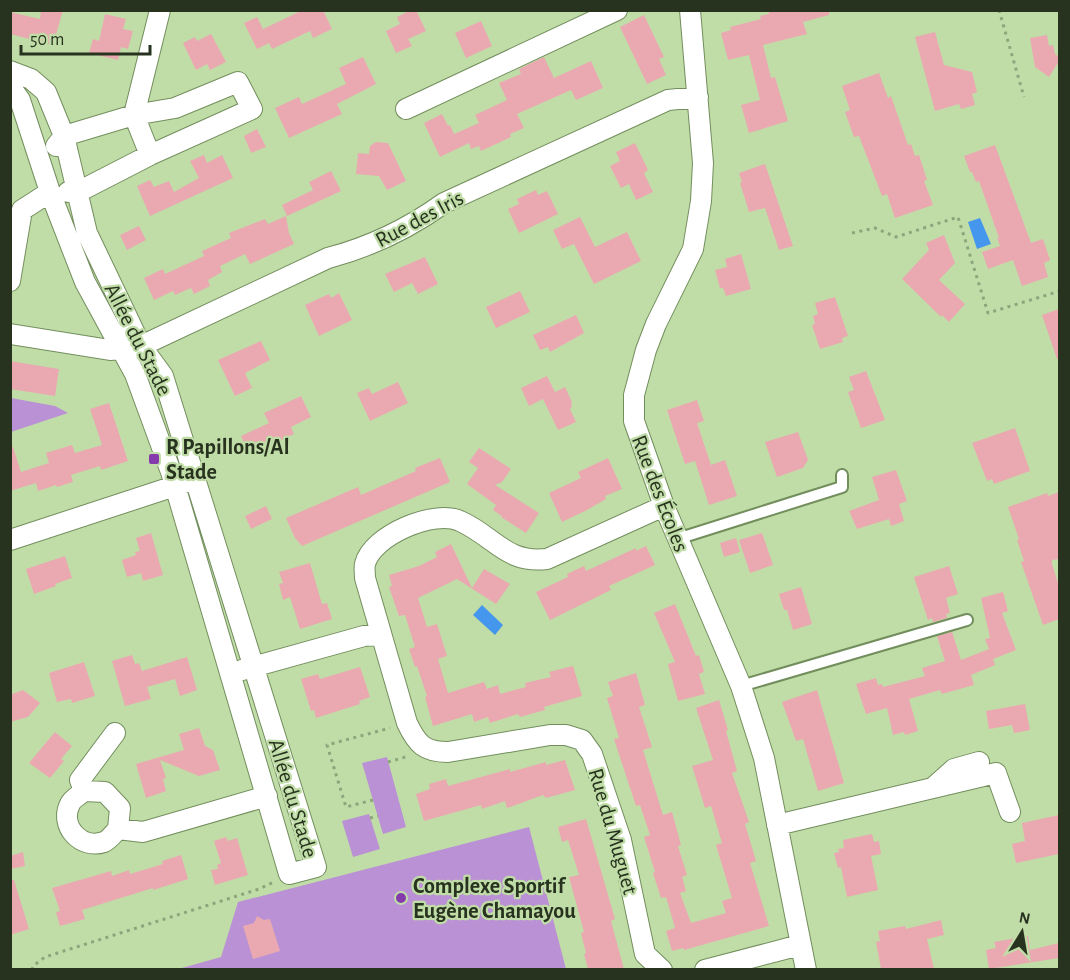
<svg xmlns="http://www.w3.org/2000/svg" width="1070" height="980" font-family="'Alegreya Sans',sans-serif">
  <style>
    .green { fill: #ba91d4 }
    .water { fill: #4497ec }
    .building { fill: #eaa9b0 }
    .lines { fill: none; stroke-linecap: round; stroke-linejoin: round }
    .lane-casing { stroke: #738e5d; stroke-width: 14 }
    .street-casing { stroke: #738e5d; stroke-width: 22 }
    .path { stroke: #8ea57b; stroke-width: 3; stroke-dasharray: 3 4.5; stroke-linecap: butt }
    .lane { stroke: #fff; stroke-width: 10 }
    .street { stroke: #fff; stroke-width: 20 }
    .poi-dot { fill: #863bad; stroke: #c0dda8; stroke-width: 2 }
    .labels { text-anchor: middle; stroke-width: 4.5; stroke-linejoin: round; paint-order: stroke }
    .street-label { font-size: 22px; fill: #28331f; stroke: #c0dda8 }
    .poi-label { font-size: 22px; font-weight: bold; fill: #28331f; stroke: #c0dda8; text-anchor: start }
  </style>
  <rect width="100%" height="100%" fill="#c0dda8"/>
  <path class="green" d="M11 398 55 406 68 413 11 432Z
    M387 757 406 827 383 834 362 763Z
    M369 814 380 849 353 857 342 821Z
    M529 827 566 969 175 970 221 957 238 902Z"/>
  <path class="water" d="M980 218 991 244 977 249 968 222Z
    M482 605 503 625 495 635 473 615Z"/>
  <path class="building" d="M41 10H63L53 45 10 34V12L40 19Z
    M303 10H323L332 29 313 38 310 31 272 49 269 43 257 49 244 23 257 17 263 29Z
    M411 10H416L426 31 408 39 412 46 396 53 386 31 400 24 397 17Z
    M768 10H829V15L803 22 807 34 763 45 771 78 775 77 788 121 749 133 741 105 760 100 749 55 728 60 721 33 731 30 730 27 761 19 760 16 769 14Z
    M105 14 126 19 123 29 133 31 128 49 121 47 118 60 89 53 93 39 99 41Z
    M644 15 664 57 659 59 666 75 647 84 620 27Z
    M481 21 492 46 466 58 455 33Z
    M935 32 944 65 972 72 977 92 972 94 975 105 961 109 959 104 935 111 915 37Z
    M211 34 226 62 210 70 207 64 196 70 183 43 195 37 197 41Z
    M1047 35 1049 46 1053 45 1055 54 1059 57V61L1049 77 1035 67 1030 38Z
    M363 57 376 84 337 104 342 114 289 138 275 108 299 97 302 104 346 84 339 68Z
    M544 57 554 78 591 61 603 88 576 100 571 90 517 114 524 128 510 134 511 137 481 151 479 146 471 149 469 143 440 157 424 123 442 114 448 126 450 125 454 134 479 123 475 115 507 100 499 83 521 74 519 69Z
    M879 73 888 98 891 96 908 145 911 144 915 156 919 155 927 180 924 181 933 205 895 218 887 194 882 196 859 136 854 137 845 112 850 110 842 86Z
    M257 129 266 147 251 153 244 136Z
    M376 142 388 143 406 181 387 190 379 176 356 174 358 153 369 154 370 146Z
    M635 143 648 170 644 173 653 192 636 200 629 184 621 188 610 166 620 161 616 152Z
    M995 145 1031 243 1043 239 1050 260 1044 263 1048 277 1022 286 1013 260 988 269 982 252 1000 246 997 238H999L979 181 976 182 972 172H970L964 156Z
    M204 155 207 163 222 155 233 178 150 216 137 186 150 180 154 187 169 181 174 192 199 178 190 161Z
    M765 164 793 246 779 250 765 208 749 212 740 183 742 182 739 173Z
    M331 171 341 191 287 216 282 205 313 190 309 182Z
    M536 190 538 195 547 191 558 214 519 233 508 209 519 204 517 199Z
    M286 216 289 233 294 244 250 264 245 254 220 266 222 272 208 280 210 286 194 294 191 288 175 295 173 291 154 300 144 278 163 269 165 274 204 256 202 251 231 238 229 233 265 219 268 224Z
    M580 217 595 247 627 232 641 261 594 284 574 244 562 249 553 230Z
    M139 226 146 240 127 250 120 235Z
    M944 235 955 263 939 280 965 304 949 322 942 315 941 317 902 279 929 250 926 243Z
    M741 254 751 289 726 296 723 288H720L715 270 727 267 725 259Z
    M425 257 438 284 418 294 412 283 394 292 385 274Z
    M520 291 530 312 496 328 486 307Z
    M339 293 352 320 319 336 305 305 329 294 331 298Z
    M835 297 848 336 842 338 843 342 820 349 812 325 815 324 813 316 818 314 815 303Z
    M1059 309V359H1057L1042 315Z
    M576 315 584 333 550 352 548 347 540 350 533 335Z
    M261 341 270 360 245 373 252 388 235 396 218 360Z
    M10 361 59 369 55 396 10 389Z
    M866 371 885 420 861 428 848 392 854 390 849 377Z
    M547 376 555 392 565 387 572 402 571 403 572 407 570 409 576 422 558 430 543 399 529 406 521 388Z
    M398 382 408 403 370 421 357 393 369 388 372 394Z
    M301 396 311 417 291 427 294 434 250 455 241 436 269 423 264 413Z
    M697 400 704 421 697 423 711 465 725 460 737 496 709 505 695 461 685 464 667 410Z
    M109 403 128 461 101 470 100 466 71 475 73 482 57 487 56 485 38 491 36 483 10 491V448L13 447 21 472 49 463 46 453 72 445 75 453 102 445 90 409Z
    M1015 428 1030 471 994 484 992 479 987 481 972 443Z
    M798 432 808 460 803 468 777 477 765 442Z
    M479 448 511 469 502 482 495 485 539 513 526 533 501 517 502 516 493 510 496 505 467 484 478 468 469 462Z
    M440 458 450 482 302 546 295 538 286 518 358 487 361 495 416 471 415 468Z
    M608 458 622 489 605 496 606 499 587 510 562 522 549 493 581 478 578 472Z
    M896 470 907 501 899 504 904 521 891 526 889 519 857 529 849 511 879 500 872 477Z
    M1059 492V559L1052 560V564L1059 586V619L1043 625 1021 562 1024 561 1017 540 1019 539 1008 507 1047 493 1048 496Z
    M266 506 272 519 251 529 245 516Z
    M151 533 163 575 143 581 141 573 127 577 122 560 136 555 135 552 140 551 136 538Z
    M762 533 773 565 750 573 739 540Z
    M736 538 740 552 724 557 720 543Z
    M451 544 472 588 484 569 510 584 496 604 457 579 418 598 427 627 437 624 447 656 438 659 448 693 484 682 487 689 498 685 500 694 526 687 525 683 551 677 549 672 573 666 582 696 544 707 545 710 520 717 518 714 490 723 488 717 474 722 472 714 433 726 425 697 427 696 417 666 415 667 409 649 415 647 405 615 399 616 389 587 392 586 389 575 419 566 437 557 435 552Z
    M646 546 655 565 609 586 611 590 550 620 536 592 568 577 567 574 584 566 586 571 636 548V551Z
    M65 556 72 578 55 584 56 586 34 594 26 569Z
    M310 563 322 604 327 603 332 619 300 629 290 597 283 600 279 584 283 583 279 572Z
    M949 566 958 594 946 598 950 613 946 614 947 618 933 622 932 618 928 620 914 577Z
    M801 587 812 624 793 630 787 610H784L779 594Z
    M1003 592 1008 611 1002 613 1016 650 993 659 995 665 971 675 974 685 942 694 940 690 909 699 918 731 905 735 904 732 893 735 887 708 866 714 856 684 876 678 878 685 882 684 883 687 925 676 922 668 945 661 937 636 952 632 961 660 989 649 985 639 990 638 981 598Z
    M675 604 696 656 699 655 704 672 699 674 705 694 678 701 668 664 675 662 654 613Z
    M132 655 135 664 139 663 142 671 187 657 197 690 180 696 175 679 147 687 151 699 125 706 112 661Z
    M84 662 95 696 72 703 71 699 57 702 49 673Z
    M360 667 370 697 359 701 360 704 316 718 314 710 311 711 301 679 318 674 320 679Z
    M636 673 645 705 639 707 652 747 643 750 663 815 672 812 681 845 678 846 687 875 682 877 686 891 680 893 691 923 726 913 722 901 732 898 716 845 722 843 711 806 705 808 692 766 713 760 696 708 719 700 728 730 726 731 737 771 732 773 749 822 745 824 756 861 750 863 769 926 684 950 683 948 672 951 666 931 675 928 666 897 661 898 653 873 655 872 644 837 650 835 640 805 636 806 614 739 619 738 607 698 613 696 608 682Z
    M23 690 40 703 28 717 10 722V695Z
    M817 690 844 783 818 791 803 739 796 741 782 702Z
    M1025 704 1030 730 1014 733 1012 725 989 729 986 711Z
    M199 728 205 746 213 750 220 770 199 776 160 760 166 778 163 779 166 791 146 798 136 764 184 750 179 734Z
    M55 732 72 746 61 759 64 761 50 778 29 763Z
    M565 760 575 790 546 798 543 795 507 808 505 801 482 809 481 805 424 821 416 794 430 789 429 784 446 779 448 786 510 769V772L546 762V765Z
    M1059 815V854L1016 863 1012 844 1025 841 1022 823Z
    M586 819 615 919 611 921 624 969H588L584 954 586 953 581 933 584 932 569 877 579 875 568 840 562 842 558 827Z
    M872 834 874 842 879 841 881 854 871 856 878 890 847 897 841 867 838 868 834 853 839 852 838 849 844 848 843 840Z
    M226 837 228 841 237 838 248 875 215 885 211 870 218 869 217 865 221 863 214 841Z
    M23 852 25 866 10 869V856Z
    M181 855 188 879 153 890V888L82 910 85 919 60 926 56 912 60 911 52 888 111 871 112 876 129 870 130 874 163 864 162 861Z
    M10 880H14L29 929 10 935Z
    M257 916 264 920 270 919 280 951 253 959 243 926 254 923Z
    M941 920 944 935 927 939 934 969H881L876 942 880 941 878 931 905 926 906 929Z
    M1028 936 1030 950 1059 943V958L989 969 986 950 996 948 994 942Z"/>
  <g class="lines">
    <g class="lane-casing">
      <path id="lane" d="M677 539 842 487V475
        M741 686 967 620"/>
    </g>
    <g class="street-casing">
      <path id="street" d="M690 10 703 163 701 201 693 249 656 324 646 350 634 395V421L664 506 741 686 764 758 806 970
        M10 71 31 79 46 92 64 136 87 233 141 346 163 376 316 867 289 874 171 472 135 374 85 282 50 192 20 100 10 86
        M406 109 617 10
        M56 146 64 136 134 115 175 108 238 82 252 109 150 155 78 192H68
        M150 155 134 115 160 10
        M10 281 22 210 50 192
        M10 334 110 350 141 346 328 258C370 247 408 229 444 203L668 100 698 97
        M10 540 187 482
        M242 670 364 636 375 635 381 638
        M935 786 954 769 979 762
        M84 791 105 792 120 808 118 829C114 833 109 840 104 842 81 850 59 826 70 804 72 799 80 795 84 791Z
        M84 791 80 780 115 733
        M777 825 996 773 1010 812
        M118 829 143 832 267 796
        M662 970 645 954 621 840 592 754 582 740 566 735H550L448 752C424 752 417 744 407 723L365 578C365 574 364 568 365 564 372 535 435 509 460 521 494 536 506 564 547 559L664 506
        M705 970 800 945"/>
    </g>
    <path class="path" d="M999 10 1024 97
      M852 233 875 228 896 237 958 217 988 313 1060 291
      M388 762 409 756
      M373 800 346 807 327 745 390 728
      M370 818 378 816
      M32 970 33 966 45 957 259 889 274 882"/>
    <use href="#lane" class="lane"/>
    <use href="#street" class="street"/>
  </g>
  <g class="poi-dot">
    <rect x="148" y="453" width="12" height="12" rx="3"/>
    <circle cx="401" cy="898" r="6"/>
  </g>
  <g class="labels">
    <g class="street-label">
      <text transform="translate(419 218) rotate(-28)" y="8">Rue des Iris</text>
      <text transform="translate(139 339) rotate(63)" y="8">Allée du Stade</text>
      <text transform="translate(661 493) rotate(69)" y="8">Rue des Écoles</text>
      <text transform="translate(294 798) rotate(73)" y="8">Allée du Stade</text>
      <text transform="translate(614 831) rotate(74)" y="8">Rue du Muguet</text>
    </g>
    <g class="poi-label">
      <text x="166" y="454">R Papillons/Al<tspan x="166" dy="25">Stade</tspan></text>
      <text x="413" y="893">Complexe Sportif<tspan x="413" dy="25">Eugène Chamayou</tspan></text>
    </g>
  </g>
  <rect width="1070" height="980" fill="none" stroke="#28331f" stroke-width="24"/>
  <g transform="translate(1022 932) rotate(11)" stroke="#c0dda8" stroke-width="4.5" paint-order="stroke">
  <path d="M0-4.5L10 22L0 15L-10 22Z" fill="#28331f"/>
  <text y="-9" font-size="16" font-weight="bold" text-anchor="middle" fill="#28331f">N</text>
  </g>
  <path d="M21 45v9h129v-9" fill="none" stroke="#28331f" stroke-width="3"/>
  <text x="30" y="45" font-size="18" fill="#28331f" stroke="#c0dda8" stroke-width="4.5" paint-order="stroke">50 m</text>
</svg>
